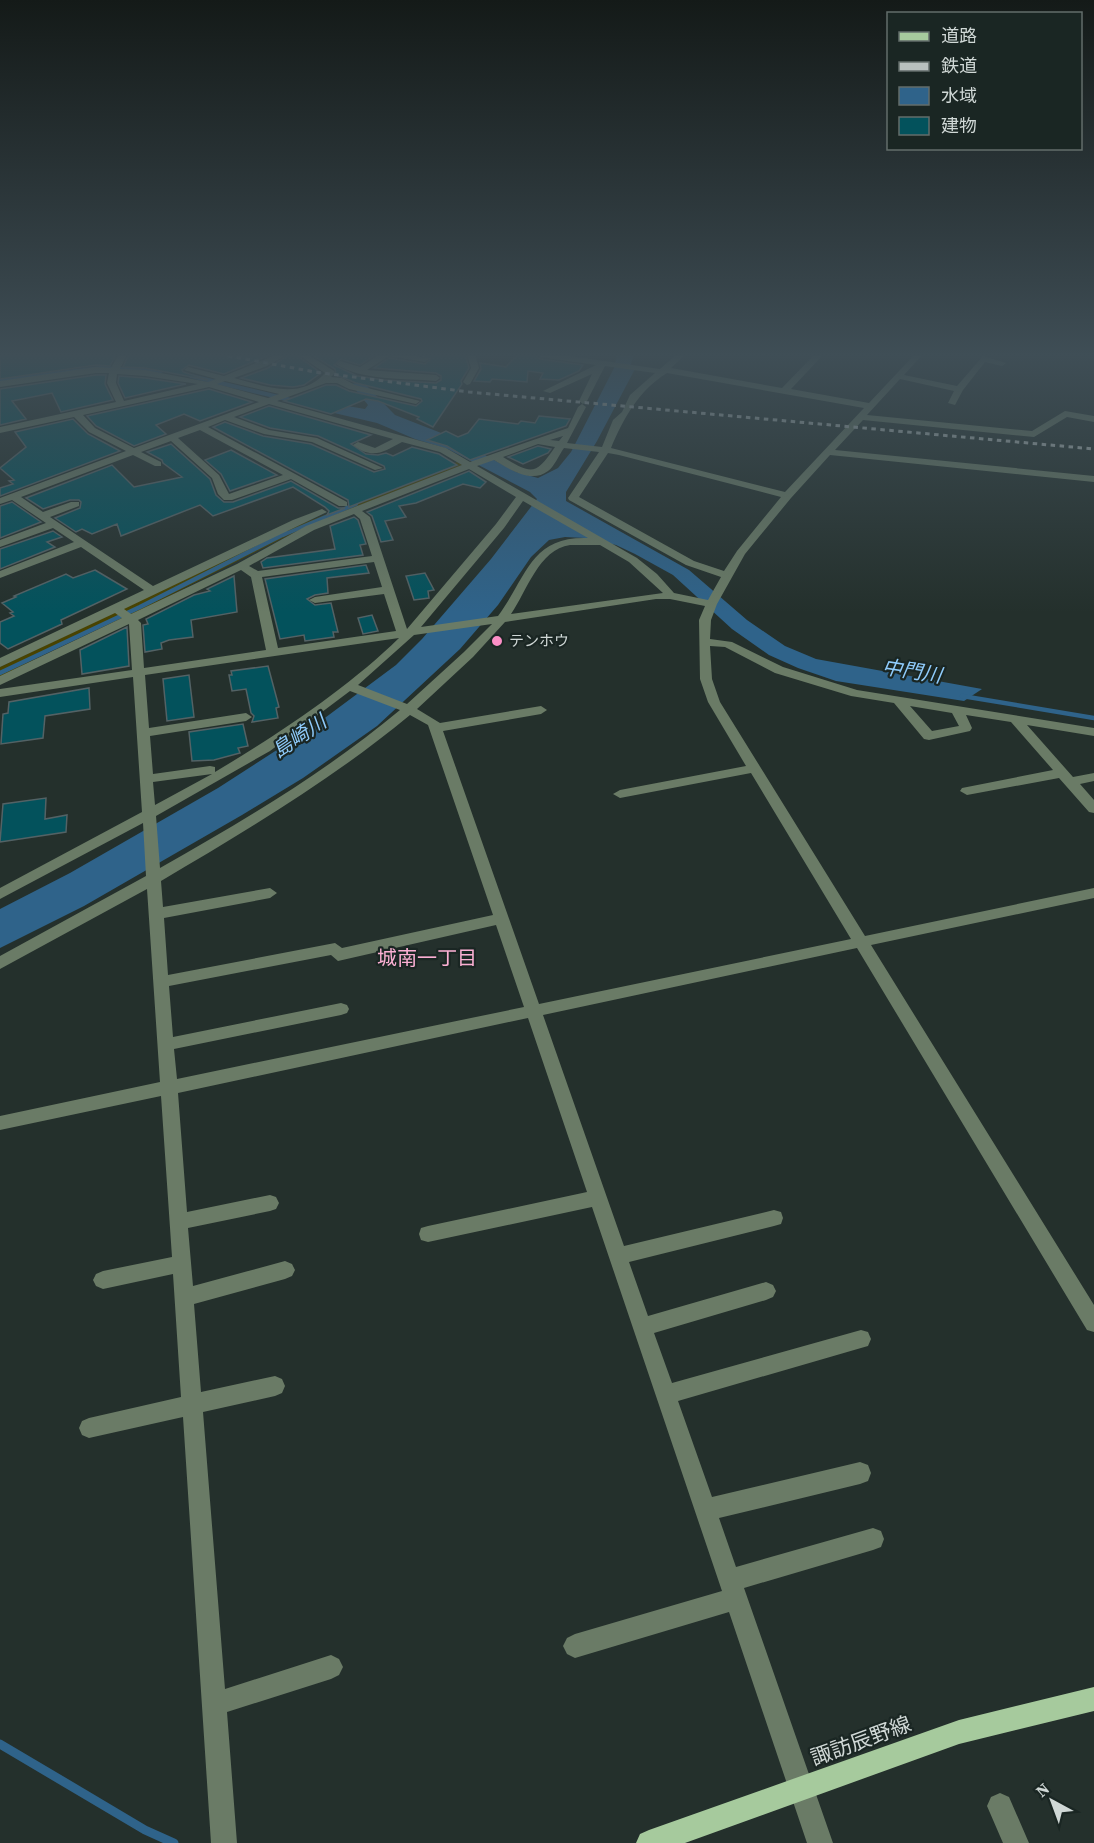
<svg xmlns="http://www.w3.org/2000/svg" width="1094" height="1843" font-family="'Source Serif 4','Noto Sans JP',serif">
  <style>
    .green { fill: #494300 }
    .water { fill: #2f638a }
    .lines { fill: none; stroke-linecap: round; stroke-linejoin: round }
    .stream-far2 { stroke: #2f638a; stroke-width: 4 }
    .stream-far1 { stroke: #2f638a; stroke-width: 4.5 }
    .stream { stroke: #2f638a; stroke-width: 9 }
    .building { fill: #03525c; stroke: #536265; stroke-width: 1.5 }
    .minor { fill: #6a7b66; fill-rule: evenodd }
    .major { fill: #a6ca9d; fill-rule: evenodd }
    .rail { stroke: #b8c0be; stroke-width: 3; stroke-dasharray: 4.5 4.5; stroke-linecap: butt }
    .poi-dot { fill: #fb8fc6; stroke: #1a2623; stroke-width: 2 }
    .labels { text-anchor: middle; stroke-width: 4.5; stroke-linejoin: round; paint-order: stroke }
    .far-poi-label { font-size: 15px; fill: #d0d8d6; stroke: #1a2623; text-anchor: start }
    .water-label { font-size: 20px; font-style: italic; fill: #8fcbfb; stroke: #1a2623 }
    .neighbourhood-label { font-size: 20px; fill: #fbafd3; stroke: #1a2623 }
    .near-street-label { font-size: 21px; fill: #d0d8d6; stroke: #1a2623 }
  </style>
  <rect width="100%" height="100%" fill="#24302c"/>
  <path class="green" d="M457 462 463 465 307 526 141 610 64 644 0 677V667L289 529Z"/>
  <path class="water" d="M617 354H634L630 367 635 369 597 441 566 492V501L689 570 747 620 785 646 816 659 982 689 964 701 836 681 798 668 769 655 732 629 673 575 635 554 616 545 585 538 565 537 549 540 531 557 498 605 460 649 377 726 303 778 242 815 84 906 0 948V909L70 873 218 788 314 726 396 665 422 639 491 559 537 499 530 492 448 449 415 439 377 423 300 405 318 401 365 409 368 405 351 384 363 382 395 415 454 438 516 472 538 478 558 468 571 452 614 368Z"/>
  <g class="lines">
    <path class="stream-far2" d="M191 376 295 401
      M0 380 100 368 161 371
      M283 535 356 504"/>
    <path class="stream-far1" d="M0 673 140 607 286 533
      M962 696 1094 718"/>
    <path class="stream" d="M0 1744 145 1830 174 1843"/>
  </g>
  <path class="building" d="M0 354H116L110 366 96 365 0 379Z
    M129 354H272L224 374 189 365 182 370 183 372 208 380 145 368 123 367Z
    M290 354H295L321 373 304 385 293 387 270 385 241 378 268 368Z
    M311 354H376L360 365 341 359 334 365 357 376 384 380 436 383 441 380V376L436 373 374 368 389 358 425 364 431 359 417 354H465L469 368 461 381 462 384 433 427 417 419 419 417 378 401 366 399 331 414 284 401 326 385H336L349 391 416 406 422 401 421 399 356 383 336 375 335 369Z
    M518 354 534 355 540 359 583 365 579 371 559 380 540 379 543 373 528 371 527 382 492 379 490 382 474 381 481 369 480 363 506 367Z
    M96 375H106L105 384 113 400 61 412 52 393 12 401 26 419 0 425V389Z
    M119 376 145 378 186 384 125 398 118 383Z
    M209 389 252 402 200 421 184 414 156 425 166 434 134 446 96 426 87 416Z
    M269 406 371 435 351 444 366 454 378 455 386 453 393 456 412 447 439 454 457 465 349 507 348 500 213 427 225 422 263 436 311 444 374 472 385 469 384 466 318 436 270 428 240 417Z
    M539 416 570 419 566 426 470 460 447 446 427 440 446 431 458 437 468 433 479 419 518 424 521 421 535 423Z
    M73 419 88 434 120 451 0 496V488L13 484 9 481 14 480 0 468 26 447 15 432Z
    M171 444 210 479 216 495 224 502H233L291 481 338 508H345L327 515 329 511 325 507 293 487 213 516 200 505 121 536 117 524 92 534 82 529 76 532 55 518 80 508 81 502 79 500H70L43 509 26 498 112 465 134 487 182 477 163 463 162 460 147 452Z
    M538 446 551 449 548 453 523 464 508 457Z
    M231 450 277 475 230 491 221 474 205 460Z
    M469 471 486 482 480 488 463 484 416 503 399 506 406 517 385 521 393 540 381 542 372 516 367 512Z
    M12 502 41 522 0 538V506Z
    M354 517 358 520 366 544 360 545 363 555 263 568 261 562 267 558 335 549 330 526Z
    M53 531 62 537 47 542 55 547 0 569V549Z
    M366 565 369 573 327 578 328 593 315 595 307 599 315 605 331 603 338 632H333L334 637 305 641 304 635 280 639 265 579Z
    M95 570 127 589 61 620 62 624 8 649 0 643V622L14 616 10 613 13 612 2 603 16 597 14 596 66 574 73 578Z
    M425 573 434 590 428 591 429 598 414 600 406 576Z
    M234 576 237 612 191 620 193 637 169 640 161 643 162 649 145 652 143 625 148 624 146 619 194 595 210 591 207 589Z
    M372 615 378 631 363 634 358 618Z
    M127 627 129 666 82 674 80 650Z
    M268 666 279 707 276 708 278 718 252 722 254 716 251 713 246 689 232 691 229 675H232L231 671Z
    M189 675 194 717 167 721 163 679Z
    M89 688 90 709 45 716 43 738 1 744 3 714 8 713 9 702Z
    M243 724 248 746 238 748 240 753 214 760 192 761 189 732Z
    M46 798 45 819 67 815 66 832 0 842 3 804Z"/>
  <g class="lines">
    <path class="minor" d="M119 354H127L120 369 145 370 208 382 216 379 184 370 188 367 224 376 278 354H288L267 366 234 378C265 386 300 401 325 373L297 354H307L334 371 335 373 331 377 342 378 355 385 420 401 416 404 349 389 337 383H326L277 401 446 448 470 462 568 428 578 407 582 404 586 407 567 443 602 447 613 420 622 412 630 395 655 373 605 366 587 401 583 404 579 401 592 374 550 393 543 391 596 365 540 357 536 354H556L660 369 677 354H686L671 368 782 388 815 354H824L791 389 869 403 915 354H923L904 375 957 386 983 356 1006 363 1002 366 985 362 963 390 955 405 948 403 954 391 900 379 867 415 1032 431 1065 411 1094 416V422L1067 417 1034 437 863 420 835 450 1094 476V482L830 455 791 498 745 554 717 604 711 620 710 639 732 642 783 667 857 690 1094 728V736L1027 725 1073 777 1094 773V781L1080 784 1094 800V813L1089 812 1059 778 967 795 960 791 962 788 1053 770 1011 722 966 715 972 728 970 731 929 740 924 739 894 703 851 696 775 673 725 647 710 646 712 679 720 702 865 936 1094 888V898L871 945 1094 1305V1332L1087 1330 857 948 543 1015 624 1246 774 1210 781 1212 783 1218 781 1224 774 1226 629 1262 648 1316 766 1282 773 1285 776 1291 773 1297 766 1300 654 1333 672 1383 861 1330 868 1332 871 1339 868 1346 861 1348 678 1401 712 1497 860 1462 868 1465 871 1473 868 1481 860 1484 719 1518 736 1567 873 1528 881 1531 884 1539 881 1547 873 1550 744 1588 833 1843H807L729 1612 575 1658 567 1654 563 1646 567 1638 575 1634 722 1591 592 1207 428 1242 421 1240 419 1234 421 1228 428 1226 587 1192 528 1018 178 1093 187 1212 270 1195 276 1197 279 1203 276 1209 270 1211 188 1228 193 1286 285 1261 292 1264 295 1270 292 1276 285 1279 194 1304 201 1392 275 1376 282 1379 285 1386 282 1393 275 1396 203 1412 225 1689 331 1655 339 1659 343 1667 339 1675 331 1679 227 1712 237 1843H211L183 1417 89 1438 82 1435 79 1428 82 1421 89 1418 181 1397 173 1274 103 1289 96 1286 93 1280 96 1274 103 1271 172 1257 161 1096 0 1130V1116L160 1082 147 889 0 969V956L146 876 143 823 0 899V888L142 812 133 677 0 697V689L132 670 129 624 0 685V676L122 618 115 613 0 667V658L144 590 81 547 0 578V571L74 542 53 528 0 547V540L46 523 12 500 0 504V498L126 451 89 432 74 417 0 433V427L116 402 107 383 109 373H96L0 387V381L96 367 111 368ZM667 373 864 408 785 492 611 448C623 419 639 390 667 373ZM117 374 145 376 198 384 124 401 116 383ZM225 381 279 394 268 398 217 384ZM209 387 259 402 134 448 95 428 83 415ZM269 404 393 439 375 448 358 442 353 445C373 460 383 452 402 442L440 452 462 465 306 526 237 564 131 614 124 609 327 512 322 509 293 520 153 586 50 517 79 506V502H71L43 512 21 497 133 455 155 466H161V462L141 452 171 441 212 478 218 494 224 500H232L291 479 339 506H347V502L208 427 225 420 264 434 312 442 375 470 383 468 317 438 269 430 234 417ZM200 430 283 475 229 494 219 475 178 438ZM563 436 559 441 550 440ZM538 444 555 447C536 475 532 475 503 457ZM564 448 599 452 568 498 569 500 686 565 721 577 708 600 674 593 657 574 637 558 477 466 494 460C509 469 531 484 548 471 554 467 559 455 564 448ZM608 453 619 455 781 497 737 551 724 571 694 561 579 497ZM469 469 516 497 496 524 407 629 370 517 362 511ZM523 501 588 538C530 536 527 577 498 616L421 627 504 528ZM354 514 360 519 372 556 258 571 249 566 314 530ZM570 545H600L629 562 663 593 511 614C527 591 539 549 570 545ZM374 562 382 587 315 597 309 600 315 603 384 594 396 631 278 648 262 577ZM241 570 251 577 266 650 144 668 141 623 138 620ZM656 599H670L705 606 699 620 700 679 708 702 746 766 620 790 613 794 620 798 751 773 851 939 539 1004 443 731 541 714 547 710 541 706 440 723 417 709 473 657 505 622ZM492 624 464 652 407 704 358 685 414 635ZM399 638C348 688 277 735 215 772V767L210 766 153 774 150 736 246 721 252 717 246 713 149 728 145 675ZM350 691 400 710C326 772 243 821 160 868L156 816 270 751ZM910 706 952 713 959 726 932 731ZM410 715 428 725 493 915 342 948 335 943 168 975 164 918 270 898 277 893 270 888 163 907 161 881C247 830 333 779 410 715ZM212 774 155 805 153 782ZM496 925 524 1007 177 1079 174 1049 341 1015 347 1013 349 1009 347 1005 341 1003 173 1037 169 986 331 955 338 961Z
      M380 354H408L429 359 425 362 389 356 367 370 436 375 440 378 436 381C405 378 361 381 336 364L340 361 360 367Z
      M467 354H475L479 368 470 384 467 385 463 382 471 368Z
      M1000 1793 1009 1797 1029 1843H1003L987 1806 991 1797Z"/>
    <path class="major" d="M1094 1687V1711L959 1744 685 1843H636L640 1834 649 1830 959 1720Z"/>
    <path class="rail" d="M219 354 315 372 469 392 1094 449"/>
  </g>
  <linearGradient id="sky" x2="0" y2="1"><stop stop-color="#141a18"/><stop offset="0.58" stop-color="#3f4e56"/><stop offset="1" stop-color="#3f4e56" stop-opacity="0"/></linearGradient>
  <rect width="1094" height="612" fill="url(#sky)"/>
  <circle class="poi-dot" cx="497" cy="641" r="6"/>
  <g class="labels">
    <g class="far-poi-label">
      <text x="509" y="646">テンホウ</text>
    </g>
    <g class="water-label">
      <text transform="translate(912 671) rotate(9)" y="7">中門川</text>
      <text transform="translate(299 736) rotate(-34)" y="7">島崎川</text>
    </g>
    <g class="neighbourhood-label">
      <text x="427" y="965">城南一丁目</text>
    </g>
    <g class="near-street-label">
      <text transform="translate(861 1741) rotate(-20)" y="7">諏訪辰野線</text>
    </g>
  </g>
  <rect x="887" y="12" width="195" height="138" fill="#1a2623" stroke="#636d6b" stroke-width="1.5"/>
  <rect x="899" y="32" width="30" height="9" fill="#a6ca9d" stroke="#636d6b" stroke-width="1.5"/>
  <text x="941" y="42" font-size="18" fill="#d0d8d6">道路</text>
  <rect x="899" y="62" width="30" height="9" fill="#b8c0be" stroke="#636d6b" stroke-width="1.5"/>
  <text x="941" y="72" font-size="18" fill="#d0d8d6">鉄道</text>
  <rect x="899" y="87" width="30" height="18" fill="#2f638a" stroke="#636d6b" stroke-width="1.5"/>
  <text x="941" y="102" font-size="18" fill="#d0d8d6">水域</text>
  <rect x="899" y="117" width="30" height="18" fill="#03525c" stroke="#636d6b" stroke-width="1.5"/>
  <text x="941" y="132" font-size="18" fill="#d0d8d6">建物</text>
  <g transform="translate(1052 1801) rotate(319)" stroke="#1a2623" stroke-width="4.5" paint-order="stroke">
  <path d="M0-4.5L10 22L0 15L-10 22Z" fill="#d0d8d6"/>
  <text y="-9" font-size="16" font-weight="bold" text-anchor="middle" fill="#d0d8d6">N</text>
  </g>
</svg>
